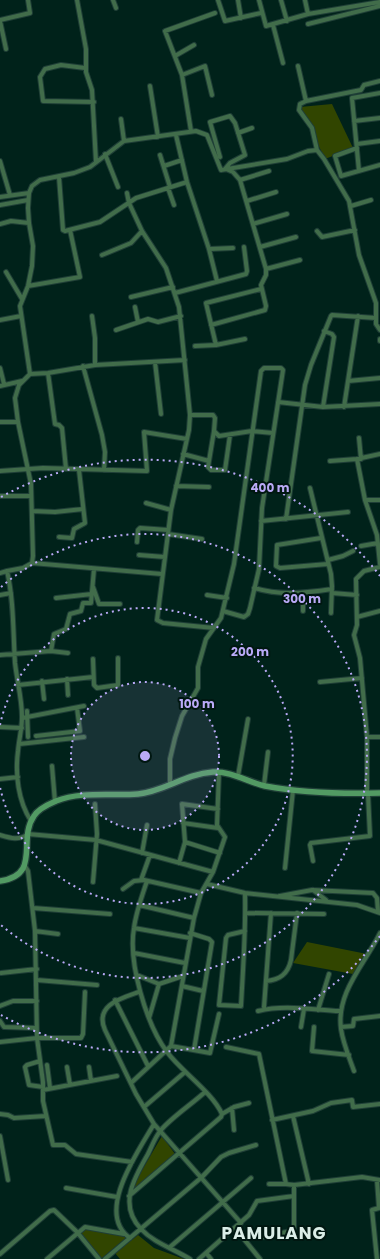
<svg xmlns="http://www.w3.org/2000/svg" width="380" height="1259" font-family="Poppins,sans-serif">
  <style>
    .green { fill: #314500 }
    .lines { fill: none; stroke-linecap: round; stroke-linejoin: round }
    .minor-casing { stroke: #1f3f37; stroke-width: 6 }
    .secondary-casing { stroke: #1f3f37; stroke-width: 8 }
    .minor { stroke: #416c4a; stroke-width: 4 }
    .secondary { stroke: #529a63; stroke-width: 5.5 }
    .ring { fill: none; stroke: #baaaf7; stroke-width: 2; stroke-dasharray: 2 4 }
    .labels { text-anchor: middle; stroke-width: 4; stroke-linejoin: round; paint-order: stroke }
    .district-label { font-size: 17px; font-weight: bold; letter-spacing: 1px; fill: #dbeee8; stroke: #001711 }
    .centre { fill: #baaaf7; stroke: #001711; stroke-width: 2 }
    .ring-label { font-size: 12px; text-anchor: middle; font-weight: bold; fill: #baaaf7; stroke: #001711; stroke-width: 4; stroke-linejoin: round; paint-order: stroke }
  </style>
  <rect width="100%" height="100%" fill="#00221a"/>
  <path class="green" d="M332 104 353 148 325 159 300 107Z
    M307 942 367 954 353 974 293 963Z
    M162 1136 175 1154 133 1192 135 1182Z
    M85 1229 124 1236 126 1238 101 1259 80 1233Z
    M138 1235 154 1248 184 1259H120L115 1253Z"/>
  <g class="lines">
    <g class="minor-casing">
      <path id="minor" d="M77 0 86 49V72L92 90 96 162
        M113 0 116 8
        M218 0 225 21 261 13
        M238 0 241 18
        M259 0 266 26 308 14 380 2
        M281 0 287 21
        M305 0 308 14
        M0 20 30 13 28 0
        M0 21 6 49
        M308 24 380 6
        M273 25 283 63
        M175 56 194 45
        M298 66 306 101 300 104 299 110 312 128 317 150
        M85 68 61 65 45 69 40 77 43 101 94 102
        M182 75 205 66 212 95
        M150 86 158 137
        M306 101 361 90 364 85 380 81
        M121 119 124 141
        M354 121 380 118
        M191 131 182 75 165 31 215 13
        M238 133 252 128
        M176 135 187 182 209 249 217 281
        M357 144 380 141
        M357 148 335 156 341 176 380 165
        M105 154 118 187
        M160 155 170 187
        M220 157 210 122 230 116 235 123 245 155 230 163 225 169
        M0 161 10 195
        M164 166 182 160
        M359 171 352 98 380 93
        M59 177 63 230 65 231 100 222 136 198 187 182
        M240 180 269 171
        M168 188 174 205
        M127 193 129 203 142 231 166 268 179 307 190 415 189 430 171 510 157 620 163 623 214 628
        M0 197 29 193
        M247 201 276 192
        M0 205 28 200
        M351 206 371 200
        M0 224 11 221 29 223
        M253 224 287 214
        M317 231 322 237 355 230
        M260 247 296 237
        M209 249 233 248
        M102 255 131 243 142 231
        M266 269 300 260
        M6 272 22 299
        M28 286 80 277 70 230
        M175 293 246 274 247 271 244 247
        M131 297 173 287
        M135 307 138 322
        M92 316 95 338V365
        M0 320 21 316
        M211 325 265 310 266 306 261 285 266 275V269L240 180 233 172 226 169
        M116 330 148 319 158 322 181 316
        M380 341V339
        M216 345 206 303 261 289
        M195 346 216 345 245 339
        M155 362 161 414
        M83 366 102 435 105 452 104 470
        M0 368 4 384
        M48 373 55 424 59 425 62 428 66 469
        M30 374 48 373 95 365 185 360
        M348 381 380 378
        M0 386 22 381
        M278 402 323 407 380 404
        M323 407 334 337 332 334 324 331
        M344 407 358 316
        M190 415H213L215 418 214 431 219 436 252 431 273 433
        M0 422H18
        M214 431 208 467 211 470H225L230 435
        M359 438 361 459
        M183 454 209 461
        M380 454 357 459 365 500 377 535 380 564
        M330 461 357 459
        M0 471 43 468 147 471 144 432 187 439
        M176 486 209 487
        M310 488 331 574 332 586 331 613
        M0 496H31
        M365 500H380
        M146 503 171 510
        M32 511 55 512 83 509
        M286 519 305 385 311 365 331 316 332 315 376 318
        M261 521 348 512
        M168 534 202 539
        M59 537 72 538 74 529 85 523 79 470
        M321 538 277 545 276 566 280 568 328 564
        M137 542 138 530 140 528 168 530
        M361 546 378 543
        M139 555 165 557
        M328 560 343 556 353 551
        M32 563 162 574
        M0 573 7 571
        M93 587 99 604H120
        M254 588C281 596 305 593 332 589
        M332 593 357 595
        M0 595 11 593
        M207 595 227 598
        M56 598 92 594
        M303 611V593
        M357 617 380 611
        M51 651 54 634 66 629 70 614 81 611 83 603H91L94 569
        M0 655 51 651 68 653
        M93 659 94 685 97 688 118 685V658
        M67 679 68 695
        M42 681 44 699
        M320 682 362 678
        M18 685 93 677
        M27 711 28 737
        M22 718 84 706
        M0 727 22 728
        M36 736 80 731 77 708
        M367 737H380
        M19 744 84 737
        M52 766 55 802
        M238 776 248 719
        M0 779 18 777
        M170 783V759L175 738 182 716 198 688V667L206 639 221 618 234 564 261 371 264 368H281L283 370 262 508 259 569 250 608 248 614 244 617 223 611
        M264 785 268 752
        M367 793V737L360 658 354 635 357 625 356 579 364 571 380 567
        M31 821C18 801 15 774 18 751 19 739 22 729 22 717 22 699 17 681 15 663 13 633 14 601 7 571L23 568 32 563 33 556 31 484 18 422 15 398 19 385 30 374 20 306 28 286 32 266 33 246 29 223 28 208 29 193 32 186 40 180 74 173 90 167 124 141 196 131 207 135 221 170 287 159 308 151 317 150 324 159 349 201 359 255 376 303V324L380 330
        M183 823 218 828
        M0 835C10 838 19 841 28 834L96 840 213 872
        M185 842 220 853
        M142 853 147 825
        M313 861 310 845 311 843 370 836 368 794
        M179 863 185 842 182 804 218 809
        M25 866 28 871 35 931 37 1038 43 1082V1101L53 1145H65L76 1154 132 1162
        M285 868 293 790
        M141 880 150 855
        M93 882 97 834 95 804
        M207 884 245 893 357 905 380 913
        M123 889 134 881 144 880 201 893
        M313 890 326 900
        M280 896 312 890 373 893 377 898 378 911
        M139 905 194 918
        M33 908 110 914
        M246 913 324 914
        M134 928 190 938
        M35 931 58 934
        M245 931 228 935 226 938 219 1005 241 1006C243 968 246 931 245 893
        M190 933 209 939 212 942 194 1050
        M134 953 185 963
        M1 973 37 969
        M137 975 159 984 183 976
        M37 980 97 985
        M266 981C280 980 288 974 291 960L297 913
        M182 986 203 991
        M139 992C122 998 94 1005 105 1030L136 1094 154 1124 241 1223
        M115 1000 148 1066
        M0 1006 13 1001H37
        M264 1007 271 913
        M318 1010 329 974
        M258 1011C285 1004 313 1010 340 1011
        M149 1018 159 984
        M0 1021 4 1027 36 1028
        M301 1027 304 1009
        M314 1027 312 1051 349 1055
        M341 1027 353 1026 354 1019 380 1016
        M0 1042 37 1038H81L83 1034 85 992
        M171 1046 210 1053 219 1014
        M226 1047 259 1054 286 1184 294 1185 362 1177 380 1180
        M40 1061 27 1065 25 1067 29 1085 43 1087
        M47 1065 50 1088
        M67 1067 70 1085
        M89 1067 91 1081
        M354 1071C349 1057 343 1043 341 1029 336 992 365 964 380 933
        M131 1083 171 1046 194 918 201 893 213 872 225 837 217 825 219 772
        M43 1090 117 1076
        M144 1107 185 1072
        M232 1108 234 1130
        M0 1114 8 1115 14 1118 46 1116
        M222 1114 234 1107 249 1103
        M293 1116 309 1184
        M272 1120 313 1111 331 1103 352 1100 353 1107 380 1104
        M0 1136 8 1180
        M377 1180 379 1208 372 1210 377 1259
        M269 1184H286
        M66 1188 117 1197
        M129 1196 221 1117 222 1114C212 1092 182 1072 167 1052 146 1024 128 962 134 928 136 912 142 896 147 881
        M235 1228 260 1259
        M263 1237 291 1231 294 1228V1185
        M130 1238C94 1213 139 1150 154 1124
        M170 1247 251 1178
        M0 1254 50 1211 54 1210 77 1232 99 1259
        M207 1254 211 1259
        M47 1259 85 1227 124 1234
        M105 1259 202 1177 221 1157 229 1153 256 1145
        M190 1259C174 1249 154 1243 141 1229 118 1205 134 1178 148 1154 152 1146 155 1137 161 1130 172 1117 192 1104 205 1092
        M199 1259 249 1215 257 1201 294 1196"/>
    </g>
    <g class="secondary-casing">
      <path id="secondary" d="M0 881C42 875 17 840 34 816 38 809 49 804 56 801 81 791 111 796 138 794 163 792 185 774 213 772 231 771 248 782 265 786 303 793 342 794 380 793"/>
    </g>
    <use href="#minor" class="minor"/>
    <use href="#secondary" class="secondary"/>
  </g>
  <circle cx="145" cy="756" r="74" fill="#baaaf7" fill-opacity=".12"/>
  <g class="ring">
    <circle cx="145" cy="756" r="74"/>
    <path d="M0 725A148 148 0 1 1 0 787"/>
    <path d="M1 587A222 222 0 1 1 1 925"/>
    <path d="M380 936A296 296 0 0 1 1 1015M1 497A296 296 0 0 1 380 576"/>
  </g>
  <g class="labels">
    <g class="district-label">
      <text x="274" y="1239">PAMULANG</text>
    </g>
  </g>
  <circle cx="145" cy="756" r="6" class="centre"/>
  <g class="ring-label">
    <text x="270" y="492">400 m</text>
    <text x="302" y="603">300 m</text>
    <text x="250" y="656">200 m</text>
    <text x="197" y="708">100 m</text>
  </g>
</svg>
